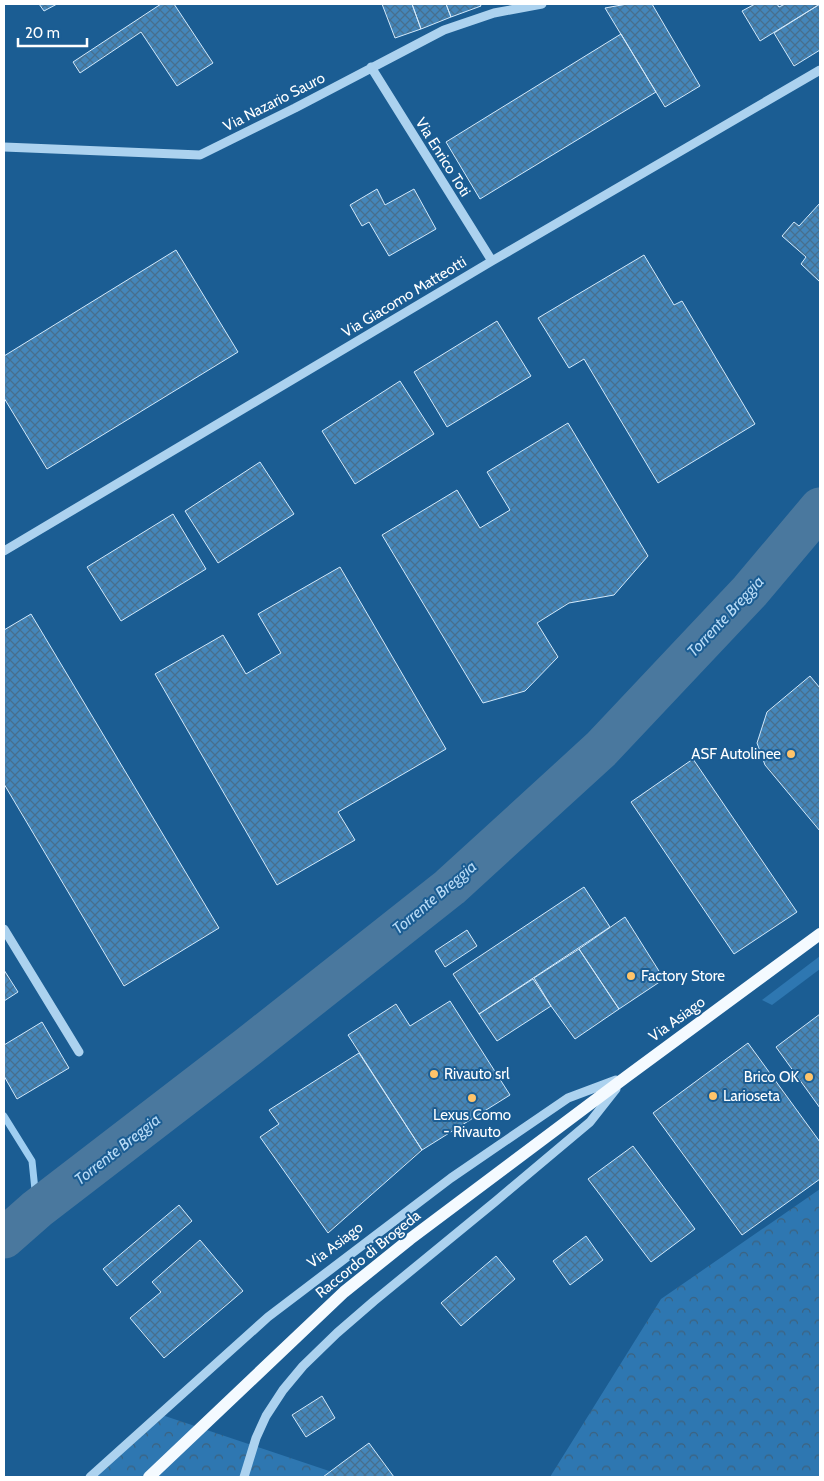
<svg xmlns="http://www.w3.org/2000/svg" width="824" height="1481" font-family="Cabin,sans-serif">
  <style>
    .grass { fill: #2e77b1 }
    .forest { fill: url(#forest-crowns) }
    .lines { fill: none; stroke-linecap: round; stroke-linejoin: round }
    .stream { stroke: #9fcef1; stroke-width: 7 }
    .river { stroke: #4a789e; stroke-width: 41 }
    .building { fill: url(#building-cross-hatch); stroke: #d2e9fb }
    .minor { stroke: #acd2ef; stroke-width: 9 }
    .major { stroke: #f4faff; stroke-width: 12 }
    .poi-dot { fill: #ffc46a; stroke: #1b5d93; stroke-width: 2 }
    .labels { text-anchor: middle; stroke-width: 4; stroke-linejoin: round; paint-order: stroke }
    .street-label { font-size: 15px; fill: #fff; stroke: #1b5d93 }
    .poi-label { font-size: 15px; fill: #fff; stroke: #1b5d93; text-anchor: start }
    .water-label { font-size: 16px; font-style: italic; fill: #b8dbf6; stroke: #1b5d93 }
  </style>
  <defs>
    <pattern id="forest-crowns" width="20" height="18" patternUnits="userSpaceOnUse" patternTransform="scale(1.25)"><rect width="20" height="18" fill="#2e77b1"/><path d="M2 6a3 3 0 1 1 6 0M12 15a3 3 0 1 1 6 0" fill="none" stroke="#3d627e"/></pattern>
    <pattern id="building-cross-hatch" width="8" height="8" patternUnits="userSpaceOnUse" patternTransform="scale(1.25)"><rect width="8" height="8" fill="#4486ba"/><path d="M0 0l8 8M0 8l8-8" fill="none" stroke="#476f8e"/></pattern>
  </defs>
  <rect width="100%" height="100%" fill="#1b5d93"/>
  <path class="grass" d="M820 956V969L772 1005 762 1000Z"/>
  <path class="forest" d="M820 1189V1477H550L661 1299Z
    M156 1413 347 1477H92Z"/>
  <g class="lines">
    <path class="stream" d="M4 1116 32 1161 37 1209"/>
    <path class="river" d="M4 1238 37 1209 249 1046 450 887 601 749 750 591 820 508"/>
  </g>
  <path class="building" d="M39 4H57L44 11Z
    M161 4H174L213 63 177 86 141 32 80 73 73 62Z
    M382 4H412L421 29 395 38Z
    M412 4H446L451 17 421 29Z
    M446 4H480L481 6 451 17Z
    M627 4H652L700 86 665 107 605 8Z
    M755 4H777L779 7 785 4H820L760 41 742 11Z
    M820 4V50L794 66 774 33Z
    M621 34 656 92 480 199 446 142Z
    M377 189 385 205 414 189 436 229 389 256 369 222 362 226 350 205Z
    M820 203V282L801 264 806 257 782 236 794 222 799 226Z
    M176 250 238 352 47 469 4 398V356Z
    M644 255 674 305 682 301 755 424 658 483 584 359 569 368 538 318Z
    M497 321 531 376 447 427 414 372Z
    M400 381 434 434 355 484 322 431Z
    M568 423 648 556 614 595 569 603 537 623 558 657 525 691 483 703 382 535 457 490 480 528 510 510 487 472Z
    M260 462 294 514 218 563 185 511Z
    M173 514 206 569 121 621 87 567Z
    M340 567 446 749 338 812 355 840 277 885 155 674 223 635 246 674 281 653 258 614Z
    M31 614 219 928 124 986 4 784V630Z
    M810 676 820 688V831L765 765 757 743 767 712Z
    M693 759 797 912 734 954 631 802Z
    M584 887 610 927 479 1014 453 974Z
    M625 917 664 979 619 1009 579 949Z
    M467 930 477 946 445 967 435 951Z
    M579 949 619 1009 575 1039 551 1006 534 978Z
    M4 970 18 992 4 1001Z
    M533 979 551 1006 497 1041 479 1014Z
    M450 1001 510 1095 422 1150 348 1035 396 1004 410 1026Z
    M820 1014V1108L776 1047Z
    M42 1022 69 1068 17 1099 4 1076V1045Z
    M748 1043 820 1142V1179L742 1235 653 1113Z
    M359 1053 422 1150 328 1233 260 1137 279 1124 269 1110Z
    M633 1146 695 1229 651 1262 588 1179Z
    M179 1205 192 1221 117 1286 103 1269Z
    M586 1236 603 1260 570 1285 553 1261Z
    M200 1240 243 1291 164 1358 130 1318 161 1292 152 1282Z
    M496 1256 515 1279 461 1326 441 1303Z
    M322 1396 335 1418 306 1437 292 1415Z
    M369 1443 394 1477H323L343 1462Z"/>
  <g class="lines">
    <path class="minor" d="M371 67 492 261
      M4 147 200 155 295 108 444 30 494 13 542 4
      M4 551 492 261 820 70
      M4 929 79 1052
      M90 1477 268 1317 451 1178 568 1098 616 1080
      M244 1477 256 1438 266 1416 283 1390 303 1366 337 1333 374 1301 496 1201 590 1122 616 1089"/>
    <path class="major" d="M149 1477 344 1292 410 1239 626 1077 820 934"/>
  </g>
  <g class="poi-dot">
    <circle cx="791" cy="754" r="5"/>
    <circle cx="631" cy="976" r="5"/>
    <circle cx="434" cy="1074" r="5"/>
    <circle cx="809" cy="1077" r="5"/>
    <circle cx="713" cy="1096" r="5"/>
    <circle cx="472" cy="1098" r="5"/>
  </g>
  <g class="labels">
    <g class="street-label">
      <text transform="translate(274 102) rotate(-27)" y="5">Via Nazario Sauro</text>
      <text transform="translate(443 157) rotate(58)" y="5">Via Enrico Toti</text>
      <text transform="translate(404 297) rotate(-31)" y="5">Via Giacomo Matteotti</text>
      <text transform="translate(677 1019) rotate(-36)" y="5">Via Asiago</text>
      <text transform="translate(335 1245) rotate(-37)" y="5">Via Asiago</text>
      <text transform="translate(368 1254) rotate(-39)" y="5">Raccordo di Brogeda</text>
    </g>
    <g class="poi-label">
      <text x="781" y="759" text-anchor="end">ASF Autolinee</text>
      <text x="641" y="981">Factory Store</text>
      <text x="444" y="1079">Rivauto srl</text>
      <text x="799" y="1082" text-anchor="end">Brico OK</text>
      <text x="723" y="1101">Larioseta</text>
      <text x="472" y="1120" text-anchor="middle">Lexus Como<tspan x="472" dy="17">- Rivauto</tspan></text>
    </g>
    <g class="water-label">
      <text transform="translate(725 616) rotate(-47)" y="6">Torrente Breggia</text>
      <text transform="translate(434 897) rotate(-40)" y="6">Torrente Breggia</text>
      <text transform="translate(117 1149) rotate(-38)" y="6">Torrente Breggia</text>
    </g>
  </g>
  <rect width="824" height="1481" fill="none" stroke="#ffffff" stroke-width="10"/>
  <path d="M18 38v8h69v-8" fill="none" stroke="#ffffff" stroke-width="2.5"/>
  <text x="25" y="38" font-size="15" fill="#ffffff" stroke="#1b5d93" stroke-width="4" paint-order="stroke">20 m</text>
</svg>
